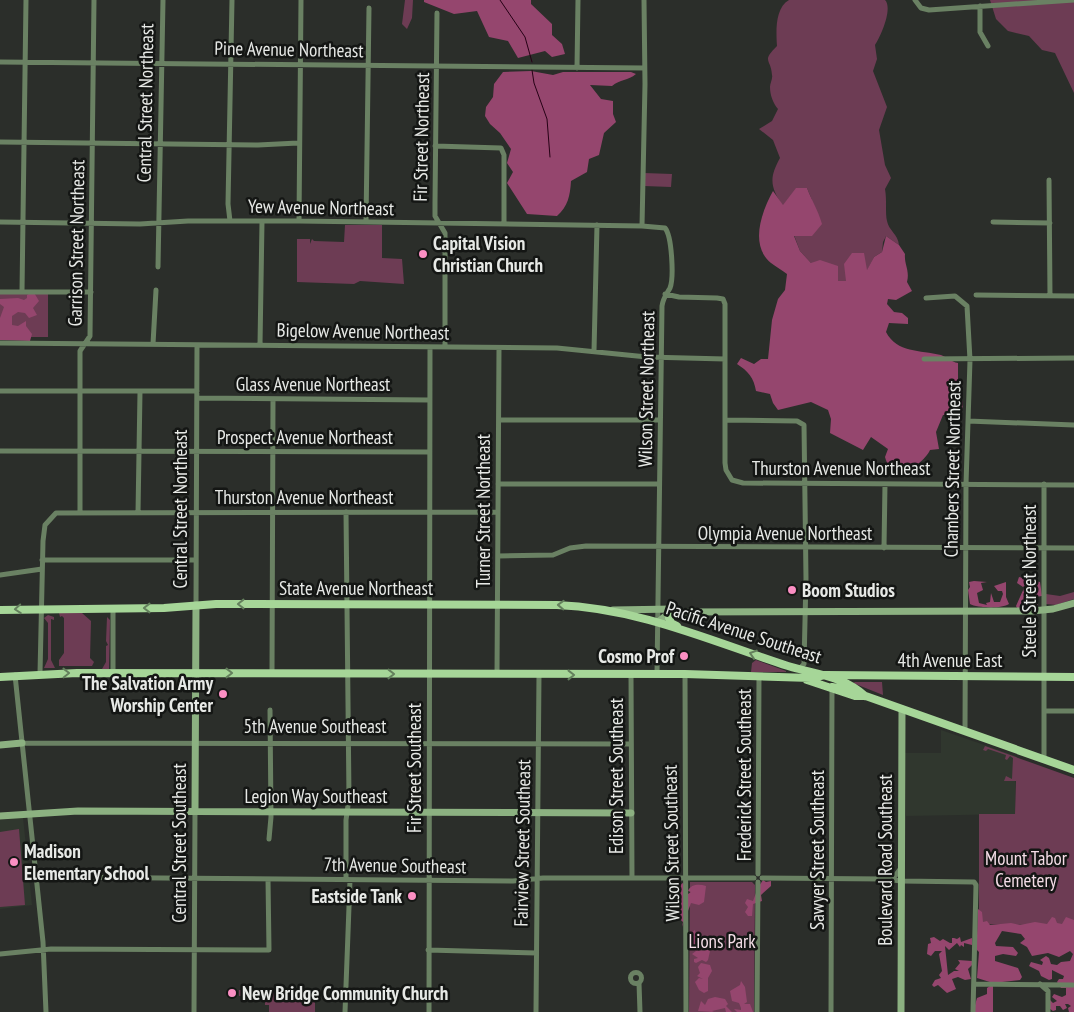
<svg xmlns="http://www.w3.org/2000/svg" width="1074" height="1012" font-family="'PT Sans Narrow',sans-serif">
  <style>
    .built { fill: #30372e }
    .green { fill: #6d3c54 }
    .forest { fill: #95466e }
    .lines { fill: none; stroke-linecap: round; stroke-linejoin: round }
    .stream { stroke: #260115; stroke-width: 1 }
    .street { stroke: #6a8163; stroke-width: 5 }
    .secondary { stroke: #8cb181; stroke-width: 7 }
    .primary { stroke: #a6d698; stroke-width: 8 }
    .oneway { stroke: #64805d }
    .poi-dot { fill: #fb8fc3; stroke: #141614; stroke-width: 2 }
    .labels { text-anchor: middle; stroke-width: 5; stroke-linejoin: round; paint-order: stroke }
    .street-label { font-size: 19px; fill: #e7e9e6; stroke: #141614 }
    .poi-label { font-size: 19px; font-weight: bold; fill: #e7e9e6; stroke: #141614; text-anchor: start }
    .park-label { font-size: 19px; fill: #f5dde7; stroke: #141614 }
  </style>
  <rect width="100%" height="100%" fill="#2b2e2a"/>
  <path class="built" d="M941 730 1016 756 1015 814 906 816 905 753H941Z
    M23 817 32 905 0 909V820Z"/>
  <path class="green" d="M405 0H413L412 18 407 29 402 24Z
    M789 0H885C893 8 881 36 875 45L877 59 873 71 887 107 879 130 885 165 891 178 885 189C887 200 885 213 887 221 889 231 898 234 899 245L886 236 883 242 882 252 874 257 867 271 847 281H838L811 263 800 251 794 235 812 200 807 188H797L783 206C770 187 769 178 780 158L773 140 759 129 772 121 778 109C773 103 770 95 770 87 770 83 773 78 772 75 771 58 761 62 777 46 776 31 775 8 789 0Z
    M990 0H1074V93L1055 53 1042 50 1029 36 1008 31 996 19Z
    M644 173 672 174 671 187 644 186Z
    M345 225H382V258L402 259 404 284 360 281 354 284 297 282V239H310V244L312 239 314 241 344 242Z
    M0 293H48V337H0Z
    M1074 592V599L1056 605 1046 604V594L1060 596Z
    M59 613H82L91 621 90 658 94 662 92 666H59V660L64 653V618L62 616 60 617Z
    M48 615 54 617V620L51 619V660L55 668H44L48 659V623L44 618Z
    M107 617 110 620 109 669H102L106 662V646L108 645 106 641Z
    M756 660 786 671V672H751L752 663Z
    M882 682 883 695 853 683 855 682Z
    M985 746 1074 778V926L979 924V814H1015L1016 781H1004L1006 776 1012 779 1013 758 1010 756 1007 760 1005 759 1006 755 988 749 986 751 983 750Z
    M19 829 25 905 0 907V832Z
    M690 882H752L755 885 754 1012H689Z
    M239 990H315V1012H269V1005H265V1001L256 999V996H239Z"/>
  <path class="forest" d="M424 0H531V4L552 24V35L562 44 565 54 552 57 545 51 518 58 508 41 489 37 477 11 454 14 424 2Z
    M531 71 553 75 563 72H631L636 74C628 81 620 79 612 86L590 85 601 99 613 101V114L616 122 604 133 599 155 589 159 587 172 571 181C570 196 568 206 557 216L527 214 507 183 513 172 507 163 511 149 500 133 490 124 485 116 486 107 493 97 494 84 503 72Z
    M796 188H807C812 201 818 210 822 224L812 236H794L800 251 811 263 820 260 838 266V281H846L844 264 852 253H864L867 270 874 257 882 252 886 236 899 245 905 254C904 265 910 270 907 282L912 291 896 300 888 299 887 304 894 312 902 313 908 318V324L889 323 886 332C897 353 920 350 941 355 947 357 951 362 958 363V392L963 403 962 410 957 415H943L936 432 939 449 930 450C925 461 901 481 890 468 888 465 886 461 885 457L888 449 871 437 863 450 830 433 831 419 828 410 811 402 778 410 773 403 770 394 756 391C754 378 748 371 737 364L741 358 754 364 761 359H768L772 320 778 299 785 290 787 274C782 270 776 267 771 263 749 245 762 211 773 191L783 205Z
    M33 291 39 301 33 308 37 315 29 318 25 313 18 312 12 316V325L18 326 26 321V326L32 334 30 341 0 340V318L4 307 0 304V299L18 298 24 300 27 298V295Z
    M1019 577 1040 582 1042 596 1035 597 1033 590 1036 586H1030L1028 582 1023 587 1017 583Z
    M974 581 987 582 981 583 983 590 977 593 979 603 987 605 986 603 990 602 991 593 994 602H1000L1003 594 1002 591H998L994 586 1006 582V597L1009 604C1002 609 977 608 970 604L968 590 970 587 969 582Z
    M1024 588 1028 592 1025 600 1031 603 1035 601 1038 604 1034 609 1017 608 1016 606Z
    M763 880 766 882 771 881V886L761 895 762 901 753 904 752 916H748L745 912 748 907 745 903 747 899 753 901 756 893H760L757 889Z
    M683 883 688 894 691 892 688 891C691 884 699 884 706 886L704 902 699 905 691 903 682 927 683 922 669 909V905L680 896 679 893H670V888L674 886 678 891 676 887Z
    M978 909 982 912 983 922 987 921 990 925 1011 923 1020 925 1035 922 1047 924 1052 917 1055 918 1057 923 1062 924 1066 917 1074 920V1012H1069L1068 1008 1071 1006 1068 1004H1065L1067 1008 1063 1010 1060 1006H1056V1010L1053 1011 1046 1006 1050 1000 1053 1003 1057 1001 1052 997 1054 994 1062 997 1066 995V988H1061L1057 982 1059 979H1063L1064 976 1052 970V979L1049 980 1041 976 1039 971 1029 966 1031 962 1042 965 1043 962 1040 960 1046 956 1049 958 1051 964 1057 965 1061 962 1070 961 1073 954 1070 951 1059 957 1048 953 1032 956 1027 947 1020 943 1025 939 1021 934 1002 931 995 943 996 946 1013 947 1018 953 1016 956 1003 954 995 956V961L1018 968 1022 977 1020 980 993 983 977 978 979 952 977 950V942L974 938 977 935Z
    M695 930 698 951H703L706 948 710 951 708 960 706 962 702 960 696 963 694 962V959L698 958 692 954 696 951 691 947 690 939 692 937 690 934Z
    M934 937 940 941 943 939 950 943H952V938H954L957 939 960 937 961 942 972 938V950V945L964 943V947L961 945 960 947 957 943 949 950 945 946 948 975 954 971H959L955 969 960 963 958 960 972 961 973 964 968 969 971 979 965 980 958 977 952 979 956 989 947 993 938 985 934 987 932 985 935 980 941 978 939 975 942 971 939 954 942 951H935L931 956 927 954 928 944 931 943 930 938Z
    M701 963 710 965 712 971 708 978V991L704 993 699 990 695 982 699 978 703 979 697 976 700 973 698 967Z
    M741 981 745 987 747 1002 744 1004H750L753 1012H737L734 1009 741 1010V1008L739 1003 732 1001 730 991 740 985Z
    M990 986H993V1012H973L977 998 987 994V988Z
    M715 997 725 999 728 1004 726 1006 732 1012H726L725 1008 712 1011 714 1012 698 1011 701 1001 705 1005 708 999Z"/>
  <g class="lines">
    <path class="stream" d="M500 0 525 37 532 62
      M532 70 534 83 547 119 550 157"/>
    <path class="street" d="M915 0 921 8 929 10 1074 0
      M980 6V32L988 46
      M437 13 435 202V216L445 233V347
      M0 62 645 68
      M577 68 578 0
      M0 142 258 145 298 143
      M435 146 501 148 504 155V224
      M1049 180 1050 296
      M230 221 228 204 232 0
      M299 221 301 0
      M0 222 140 224 188 221H299L642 226 665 228C672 236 674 278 670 288 666 295 663 298 662 306L657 674
      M366 222 369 8
      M993 222 1050 223
      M642 226 645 84 644 0
      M158 267 163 0
      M0 292H91
      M22 292 26 0
      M665 294 679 297 717 298 723 299 725 304V463L726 470 732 480 743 483 1074 485
      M976 295 1074 296
      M926 298 955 296 967 306 970 360 966 484 965 730
      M0 343 557 348 647 357 725 359
      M153 344 156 290
      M260 345 262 222
      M594 351 597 225
      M924 359 1074 358
      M0 391H197
      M197 398 429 400
      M499 420H660
      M726 420 797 421 804 425 806 578 804 664 799 669
      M968 421 1074 425
      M0 451 429 452
      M498 484H659
      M1044 484V760
      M80 513V351L90 336 94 0
      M138 513 140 392
      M884 548 885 484
      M498 556 553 555 570 548 586 546 1074 548
      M42 560H196
      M0 575 42 569
      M196 605 197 345
      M113 608V673
      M40 673 43 541 45 525 56 513 498 512
      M272 674 273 399
      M497 674 499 348
      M685 674 686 1012
      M15 675 43 942 46 1012
      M631 675 632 877
      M1045 711H1074
      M22 743 631 744
      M269 839 271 817 270 710
      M758 874 759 677
      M37 877 513 881 543 878H754
      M762 878 885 879 895 876 901 868
      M346 879V820L349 798 346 512
      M885 879 901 881 974 882 976 885 973 1012
      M428 950 536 953
      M0 954 51 949 269 950 268 879
      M630.5 978a5.5 5.5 0 1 1 11 0a5.5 5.5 0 1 1-11 0Z
      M639 983 640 1012
      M974 984 1073 985
      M1040 984 1048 991V1012
      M194 1012 195 811
      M345 1012 350 880
      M429 1012 430 347
      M536 1012 539 675
      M757 1012 758 882
      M831 1012 832 687"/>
    <path class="secondary" d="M613 610 674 609
      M658 622 668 614 676 612 1032 611 1053 609 1074 603
      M0 745 22 743
      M195 811 196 605
      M0 816 78 811 631 813
      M901 1012 902 709"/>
    <path class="primary" d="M0 610 164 608 216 604 557 605C638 608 711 641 788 666 814 674 844 676 865 696
      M676 612 669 618 671 623 677 626
      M0 677 77 673 685 674 811 678 825 675 1074 677
      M807 680 855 696H865
      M832 687 849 690
      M860 694 1074 770"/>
  </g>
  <defs><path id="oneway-chevron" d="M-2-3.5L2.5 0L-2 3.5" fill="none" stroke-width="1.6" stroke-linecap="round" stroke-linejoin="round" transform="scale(1.25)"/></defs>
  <g class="oneway">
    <use href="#oneway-chevron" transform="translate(241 604) rotate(180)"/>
    <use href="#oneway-chevron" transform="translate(561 605) rotate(-178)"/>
    <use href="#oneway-chevron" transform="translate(147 608) rotate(180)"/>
    <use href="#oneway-chevron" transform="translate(18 609) rotate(176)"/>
    <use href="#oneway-chevron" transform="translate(753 654) rotate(-162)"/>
    <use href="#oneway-chevron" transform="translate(66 673) rotate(-1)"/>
    <use href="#oneway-chevron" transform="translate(229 673)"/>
    <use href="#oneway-chevron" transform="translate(391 674)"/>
    <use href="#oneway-chevron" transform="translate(571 675)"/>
  </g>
  <g class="poi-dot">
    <circle cx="423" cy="254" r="5"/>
    <circle cx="792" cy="590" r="5"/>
    <circle cx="684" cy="656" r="5"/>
    <circle cx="223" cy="694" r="5"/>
    <circle cx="14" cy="862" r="5"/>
    <circle cx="412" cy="896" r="5"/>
    <circle cx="232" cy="993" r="5"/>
  </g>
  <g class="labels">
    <g class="street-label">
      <text transform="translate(289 49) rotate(1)" y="7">Pine Avenue Northeast</text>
      <text transform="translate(145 103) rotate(-89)" y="7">Central Street Northeast</text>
      <text transform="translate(421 137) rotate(-89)" y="7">Fir Street Northeast</text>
      <text transform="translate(321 207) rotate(1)" y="7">Yew Avenue Northeast</text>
      <text transform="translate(76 243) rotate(-89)" y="7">Garrison Street Northeast</text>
      <text transform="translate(363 331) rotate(1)" y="7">Bigelow Avenue Northeast</text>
      <text x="313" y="391">Glass Avenue Northeast</text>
      <text transform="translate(646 389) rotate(-89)" y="7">Wilson Street Northeast</text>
      <text x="305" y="444">Prospect Avenue Northeast</text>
      <text x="841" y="475">Thurston Avenue Northeast</text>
      <text transform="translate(952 469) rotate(-89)" y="7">Chambers Street Northeast</text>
      <text x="304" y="504">Thurston Avenue Northeast</text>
      <text transform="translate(180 509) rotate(-90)" y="7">Central Street Northeast</text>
      <text transform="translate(483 511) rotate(-90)" y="7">Turner Street Northeast</text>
      <text x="785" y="540">Olympia Avenue Northeast</text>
      <text transform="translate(1029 581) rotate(-90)" y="7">Steele Street Northeast</text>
      <text x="356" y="595">State Avenue Northeast</text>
      <text transform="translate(744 632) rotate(18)" y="7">Pacific Avenue Southeast</text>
      <text x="950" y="667">4th Avenue East</text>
      <text x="315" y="733">5th Avenue Southeast</text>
      <text transform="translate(414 768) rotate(-90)" y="7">Fir Street Southeast</text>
      <text transform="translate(744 775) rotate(-90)" y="7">Frederick Street Southeast</text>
      <text transform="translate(616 776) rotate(-90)" y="7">Edison Street Southeast</text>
      <text x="316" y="803">Legion Way Southeast</text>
      <text transform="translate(179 843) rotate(-90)" y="7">Central Street Southeast</text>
      <text transform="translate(522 843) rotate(-89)" y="7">Fairview Street Southeast</text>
      <text transform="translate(671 843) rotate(-91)" y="7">Wilson Street Southeast</text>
      <text transform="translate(817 850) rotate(-90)" y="7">Sawyer Street Southeast</text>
      <text transform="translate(885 860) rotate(-90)" y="7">Boulevard Road Southeast</text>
      <text transform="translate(395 865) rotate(1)" y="7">7th Avenue Southeast</text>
    </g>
    <g class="poi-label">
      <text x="433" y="250">Capital Vision<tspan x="433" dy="22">Christian Church</tspan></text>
      <text x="802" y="597">Boom Studios</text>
      <text x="674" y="663" text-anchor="end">Cosmo Prof</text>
      <text x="213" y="690" text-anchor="end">The Salvation Army<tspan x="213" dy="22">Worship Center</tspan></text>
      <text x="24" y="858">Madison<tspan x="24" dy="22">Elementary School</tspan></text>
      <text x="402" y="903" text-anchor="end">Eastside Tank</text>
      <text x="242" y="1000">New Bridge Community Church</text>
    </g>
    <g class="park-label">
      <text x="1026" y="865">Mount Tabor<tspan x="1026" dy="22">Cemetery</tspan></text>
      <text x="722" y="948">Lions Park</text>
    </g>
  </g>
</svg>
